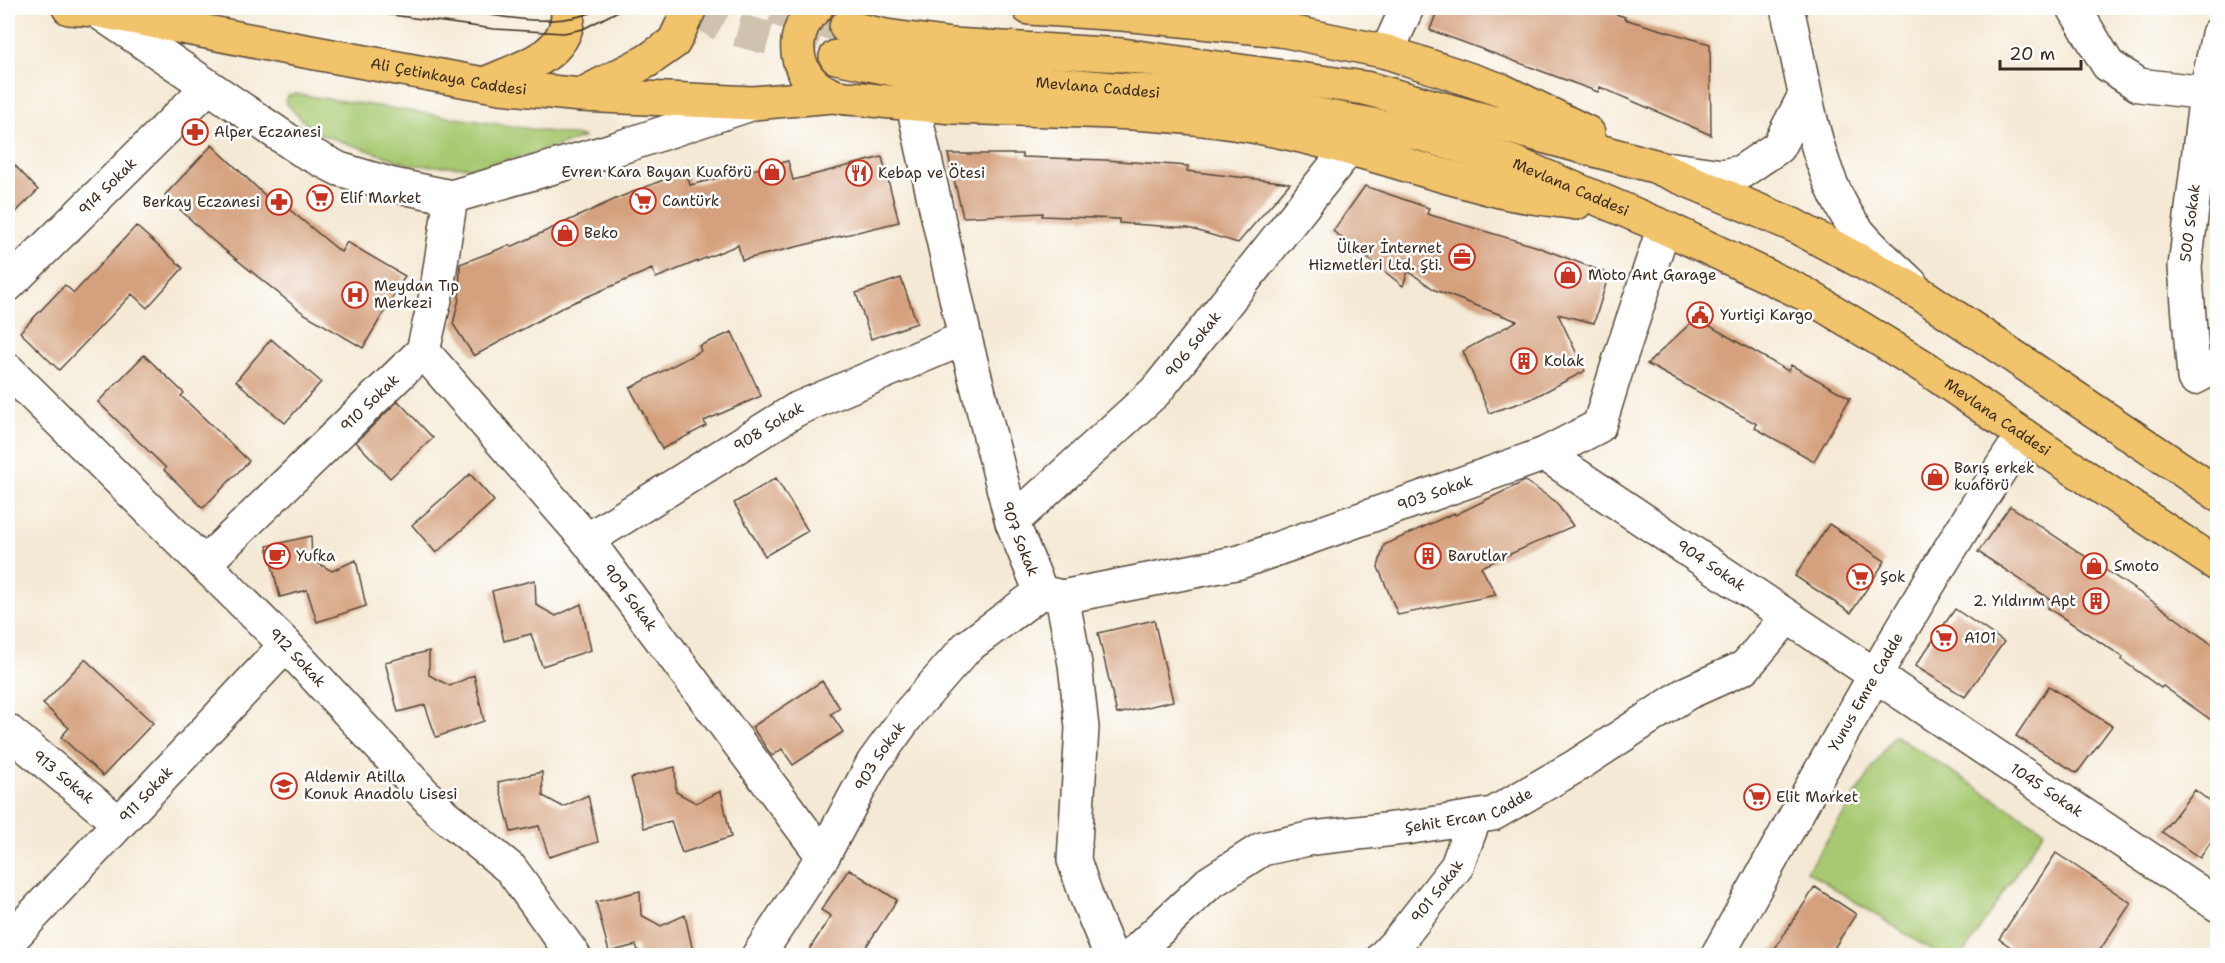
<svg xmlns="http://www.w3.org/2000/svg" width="2225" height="963" font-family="'Shantell Sans',sans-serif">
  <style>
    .green { fill: #a8c971; stroke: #727a48; stroke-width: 1.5 }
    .building { fill: #d4a07d }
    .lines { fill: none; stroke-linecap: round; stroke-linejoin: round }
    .major-tunnel { stroke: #cfc3b0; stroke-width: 33; stroke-dasharray: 33 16; stroke-linecap: butt }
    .minor-casing { stroke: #574739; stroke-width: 36 }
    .major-casing { stroke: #574739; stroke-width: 36 }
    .minor { stroke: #fff; stroke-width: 33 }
    .major { stroke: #f1c36a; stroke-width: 33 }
    .tram { stroke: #3b2a1e; stroke-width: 1.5 }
    .labels { text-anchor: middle; stroke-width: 5; stroke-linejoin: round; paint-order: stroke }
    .street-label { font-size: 15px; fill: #3b2a1e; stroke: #fff }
    .poi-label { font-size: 15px; fill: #3b2a1e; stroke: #fff; text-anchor: start }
  </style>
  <rect width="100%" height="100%" fill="#fff"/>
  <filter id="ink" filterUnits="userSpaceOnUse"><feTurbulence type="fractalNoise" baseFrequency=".0167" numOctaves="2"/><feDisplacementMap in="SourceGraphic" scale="12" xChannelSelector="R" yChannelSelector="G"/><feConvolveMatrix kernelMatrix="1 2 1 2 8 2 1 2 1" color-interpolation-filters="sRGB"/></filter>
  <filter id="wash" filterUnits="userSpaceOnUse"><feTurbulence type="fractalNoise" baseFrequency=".008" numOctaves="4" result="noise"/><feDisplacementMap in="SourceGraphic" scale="24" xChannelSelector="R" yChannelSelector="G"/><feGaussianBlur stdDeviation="1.35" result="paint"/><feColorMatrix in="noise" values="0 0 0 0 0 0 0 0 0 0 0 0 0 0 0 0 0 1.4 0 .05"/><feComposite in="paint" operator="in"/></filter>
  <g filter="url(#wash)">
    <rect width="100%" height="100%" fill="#f4e9d4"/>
    <path class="green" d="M295 94 585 137 523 157 474 167 412 165 314 132 285 102 288 96Z
      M1894 735 2044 830 1963 955H1939L1807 871Z"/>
    <g id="blocks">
      <path class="building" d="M1438 8H1598L1625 17 1624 19 1710 44 1711 135 1600 87 1598 92 1430 30Z
        M212 145 270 200 273 196 341 252 347 242 405 276 363 348 303 313 211 239 165 195Z
        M948 154H1022V157L1105 160 1188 166 1187 171 1290 183 1238 243 1188 228 1119 223V219L1042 216 1043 213 963 217Z
        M882 157 899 222 742 260 738 245 656 278 652 269 565 306 474 356 453 324 459 299 460 264 510 245 511 247 620 197 686 171 690 185 788 161 793 180Z
        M8 158 38 190 8 220Z
        M1365 186 1429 208 1427 214 1535 246 1609 274 1594 323 1558 314 1585 371 1529 400 1489 413 1463 351 1517 321 1435 290 1408 271 1403 286 1333 231Z
        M136 226 183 268 147 308 132 294 59 370 20 332 65 285 74 293Z
        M901 278 917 323 871 339 856 293Z
        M1696 318 1788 371 1791 365 1850 398 1814 461 1755 428 1757 424 1647 364Z
        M732 332 761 396 704 421 706 426 662 449 630 388 701 351 699 346Z
        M271 339 321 382 285 423 236 381Z
        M144 355 184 393 181 396 249 461 203 508 164 470 166 468 98 402Z
        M398 401 433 438 390 478 356 442Z
        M470 474 494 501 436 553 412 525Z
        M776 478 808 531 765 556 734 503Z
        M1525 481 1555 501 1573 526 1481 567 1496 595 1398 615 1378 567 1384 545 1454 513 1455 515Z
        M2010 506 2155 603 2217 648V724L2163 686 2161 688 2122 660 2123 657 2048 608 2053 601 1978 552Z
        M1829 524 1885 561 1851 613 1795 576Z
        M311 536 312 560 332 571 356 560 366 606 317 622 307 590 280 597 267 546Z
        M535 580 536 605 556 616 581 604 591 650 542 666 531 634 504 641 492 591Z
        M1955 609 2004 642 1965 697 1915 666Z
        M1154 620 1173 701 1117 714 1098 633Z
        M429 651V675L450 686 474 675 484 721 436 737 425 705 398 712 385 662Z
        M85 659 153 723 103 776 61 737 69 728 43 704Z
        M822 681 840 708 831 714 843 732 793 765 782 749 772 756 752 727Z
        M2049 686 2112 726 2077 773 2016 736Z
        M675 767 676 792 696 803 721 791 731 837 682 853 671 821 644 828 631 778Z
        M542 772 543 796 563 807 588 795 598 842 549 857 539 826 511 832 498 782Z
        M2195 790 2217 807V833L2200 858 2162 832Z
        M2056 853 2131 903 2096 956H2024L1999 939Z
        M849 869 897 900 860 956H805L831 916 821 910Z
        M1815 887 1856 914 1829 956H1770Z
        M640 891 641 915 661 926 685 915 694 956H640L636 945 609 952 596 902Z"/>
    </g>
  </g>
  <g filter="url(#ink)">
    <use href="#blocks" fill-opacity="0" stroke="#574739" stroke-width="1.5"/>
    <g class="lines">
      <path class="major-tunnel" d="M694 8 723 26 836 57
        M773 8 787 13 846 27"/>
      <g class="minor-casing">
        <g id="minor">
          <path d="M1266 8 1281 30"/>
          <path d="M1787 8C1804 78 1812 169 1856 229 1870 248 1894 267 1911 284"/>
          <path d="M2074 8 2108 65 2139 85 2206 93"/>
          <path d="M96 10 302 150 339 169 393 185 451 197 612 150 751 104"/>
          <path d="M2218 34 2206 93 2185 267 2194 378 2218 366"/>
          <path d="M1387 52 1407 8"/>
          <path id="s1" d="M913 105 965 338 1012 522 1041 592 1062 597 1075 664 1082 728 1074 860 1088 901 1111 956"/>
          <path d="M1673 169 1722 176 1741 172 1778 147 1805 95"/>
          <path id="s2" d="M8 285 207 88"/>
          <path id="s3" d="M423 351 587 540 823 856"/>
          <path id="s4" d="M8 370 286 645 443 814 511 869 574 956"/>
          <path id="s5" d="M1545 454 2218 905"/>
          <path id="s6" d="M1012 522 1156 391 1350 147"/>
          <path id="s7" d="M587 540 797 409 965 338"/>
          <path id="s8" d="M204 564 423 351 436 295 451 197"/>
          <path id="s9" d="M1062 597 1240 562 1545 454 1599 426 1620 358 1664 227"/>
          <path id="s10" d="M8 731 119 823"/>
          <path id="s11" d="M8 942 286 645"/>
          <path id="s12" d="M758 956 823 856 873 763 910 712 967 647 1041 592"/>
          <path id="s13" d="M1131 956 1209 883 1262 849 1313 838 1412 827 1493 814 1576 766 1687 693 1745 667 1787 617"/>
          <path id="s14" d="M1384 956 1399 940 1457 866 1475 817"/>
          <path id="s15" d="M1717 956C1816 781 1911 602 2023 435"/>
        </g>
      </g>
      <g class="major-casing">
        <g id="major">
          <path id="s16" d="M69 8 96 10 283 47 500 87 581 95 753 103 833 96"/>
          <path d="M816 8C786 34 794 81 832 95 841 99 853 98 863 99 893 103 923 105 953 107 1051 111 1149 109 1246 125 1332 139 1412 169 1496 190 1522 197 1550 199 1576 203"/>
          <path d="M1029 8 1122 14 1281 30 1387 52 1501 90 1588 133"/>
          <path d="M846 27 886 36 952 45 1122 55 1365 88 1654 166 1793 225 1921 294 2218 494"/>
          <path id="s17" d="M836 57 903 71 1232 99 1421 134 1514 163 1664 227 1805 294 1926 368 2023 435 2218 565"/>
          <path d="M487 83C522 67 571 56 568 8"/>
          <path d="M583 94 647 61 674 42 690 8"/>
        </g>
      </g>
      <use href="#minor" class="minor"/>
      <use href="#major" class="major"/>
      <path class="tram" d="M341 8 494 29 564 33 583 29 624 8
        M450 8C501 16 555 31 603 8"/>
    </g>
  </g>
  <defs>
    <g id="pharmacy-ring" transform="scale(1.35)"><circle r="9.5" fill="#fff" stroke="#c8321e" stroke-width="1.5"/><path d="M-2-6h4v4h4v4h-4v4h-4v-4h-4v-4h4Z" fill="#c8321e"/></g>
    <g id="shop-ring" transform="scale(1.35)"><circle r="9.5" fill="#fff" stroke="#c8321e" stroke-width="1.5"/><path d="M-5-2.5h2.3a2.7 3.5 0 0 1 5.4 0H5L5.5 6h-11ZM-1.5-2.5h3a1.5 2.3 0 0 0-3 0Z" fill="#c8321e"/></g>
    <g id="restaurant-ring" transform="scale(1.35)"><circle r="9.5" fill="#fff" stroke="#c8321e" stroke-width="1.5"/><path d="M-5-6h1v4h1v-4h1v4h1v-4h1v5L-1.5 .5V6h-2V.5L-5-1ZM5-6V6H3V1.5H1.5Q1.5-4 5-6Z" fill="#c8321e"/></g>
    <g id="supermarket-ring" transform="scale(1.35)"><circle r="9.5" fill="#fff" stroke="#c8321e" stroke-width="1.5"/><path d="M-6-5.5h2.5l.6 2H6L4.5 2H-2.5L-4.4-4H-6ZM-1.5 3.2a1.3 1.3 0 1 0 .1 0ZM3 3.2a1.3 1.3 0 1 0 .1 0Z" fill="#c8321e"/></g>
    <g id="office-ring" transform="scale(1.35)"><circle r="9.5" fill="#fff" stroke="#c8321e" stroke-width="1.5"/><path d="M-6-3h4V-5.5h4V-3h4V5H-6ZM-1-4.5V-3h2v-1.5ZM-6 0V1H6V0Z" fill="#c8321e"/></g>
    <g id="hospital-ring" transform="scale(1.35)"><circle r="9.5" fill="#fff" stroke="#c8321e" stroke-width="1.5"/><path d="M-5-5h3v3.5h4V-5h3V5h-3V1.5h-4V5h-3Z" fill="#c8321e"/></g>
    <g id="civic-ring" transform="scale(1.35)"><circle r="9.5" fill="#fff" stroke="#c8321e" stroke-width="1.5"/><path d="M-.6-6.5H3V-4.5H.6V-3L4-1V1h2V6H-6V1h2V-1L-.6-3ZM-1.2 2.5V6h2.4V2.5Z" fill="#c8321e"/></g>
    <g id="building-ring" transform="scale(1.35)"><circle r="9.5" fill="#fff" stroke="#c8321e" stroke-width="1.5"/><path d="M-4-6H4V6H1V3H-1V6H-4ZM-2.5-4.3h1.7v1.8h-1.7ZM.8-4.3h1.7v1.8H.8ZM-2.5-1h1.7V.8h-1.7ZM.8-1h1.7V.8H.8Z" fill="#c8321e"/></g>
    <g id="cafe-ring" transform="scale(1.35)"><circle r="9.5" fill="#fff" stroke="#c8321e" stroke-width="1.5"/><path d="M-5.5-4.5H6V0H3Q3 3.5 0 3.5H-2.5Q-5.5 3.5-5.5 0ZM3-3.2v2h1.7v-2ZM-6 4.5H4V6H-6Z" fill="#c8321e"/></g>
    <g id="school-ring" transform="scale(1.35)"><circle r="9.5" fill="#fff" stroke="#c8321e" stroke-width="1.5"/><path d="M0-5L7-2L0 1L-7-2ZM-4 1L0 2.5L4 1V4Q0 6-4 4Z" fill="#c8321e"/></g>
  </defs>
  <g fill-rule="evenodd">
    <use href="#pharmacy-ring" x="195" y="132"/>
    <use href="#shop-ring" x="772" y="172"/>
    <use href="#restaurant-ring" x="859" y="173"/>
    <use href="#supermarket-ring" x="320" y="198"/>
    <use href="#supermarket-ring" x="643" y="201"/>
    <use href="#pharmacy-ring" x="279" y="202"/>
    <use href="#shop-ring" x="565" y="233"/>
    <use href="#office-ring" x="1462" y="257"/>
    <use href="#shop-ring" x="1568" y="275"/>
    <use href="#hospital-ring" x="355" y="295"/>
    <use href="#civic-ring" x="1700" y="315"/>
    <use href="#building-ring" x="1524" y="361"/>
    <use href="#shop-ring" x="1935" y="477"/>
    <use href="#cafe-ring" x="277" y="556"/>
    <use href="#building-ring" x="1428" y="556"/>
    <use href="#shop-ring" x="2094" y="566"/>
    <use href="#supermarket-ring" x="1860" y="577"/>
    <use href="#building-ring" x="2096" y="601"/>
    <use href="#supermarket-ring" x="1944" y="638"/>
    <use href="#school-ring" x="284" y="786"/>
    <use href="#supermarket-ring" x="1757" y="797"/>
  </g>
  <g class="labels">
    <g class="street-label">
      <text dy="5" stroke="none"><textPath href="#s16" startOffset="386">Ali Çetinkaya Caddesi</textPath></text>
      <text dy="5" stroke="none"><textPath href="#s17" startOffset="264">Mevlana Caddesi</textPath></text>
      <text dy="5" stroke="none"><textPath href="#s2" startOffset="140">914 Sokak</textPath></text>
      <text dy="5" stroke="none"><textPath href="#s17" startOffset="750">Mevlana Caddesi</textPath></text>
      <text transform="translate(2190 223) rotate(-83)" y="5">500 Sokak</text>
      <text dy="5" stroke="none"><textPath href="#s6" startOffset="254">906 Sokak</textPath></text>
      <text dy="5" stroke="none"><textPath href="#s8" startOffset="231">910 Sokak</textPath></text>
      <text dy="5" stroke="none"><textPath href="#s17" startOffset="1236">Mevlana Caddesi</textPath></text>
      <text dy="5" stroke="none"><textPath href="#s7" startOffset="214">908 Sokak</textPath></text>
      <text dy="5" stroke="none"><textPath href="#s9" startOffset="388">903 Sokak</textPath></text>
      <text dy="5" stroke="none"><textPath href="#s1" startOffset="447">907 Sokak</textPath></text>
      <text dy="5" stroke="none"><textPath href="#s5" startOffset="200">904 Sokak</textPath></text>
      <text dy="5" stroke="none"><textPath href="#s3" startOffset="322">909 Sokak</textPath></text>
      <text dy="5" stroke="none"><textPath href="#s4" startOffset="408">912 Sokak</textPath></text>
      <text dy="5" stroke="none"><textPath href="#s15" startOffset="303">Yunus Emre Cadde</textPath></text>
      <text dy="5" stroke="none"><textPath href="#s12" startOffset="234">903 Sokak</textPath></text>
      <text dy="5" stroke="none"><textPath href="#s10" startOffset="72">913 Sokak</textPath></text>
      <text dy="5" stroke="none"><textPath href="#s5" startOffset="604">1045 Sokak</textPath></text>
      <text dy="5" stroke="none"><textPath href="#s11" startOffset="202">911 Sokak</textPath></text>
      <text dy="5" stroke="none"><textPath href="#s13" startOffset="381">Şehit Ercan Cadde</textPath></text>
      <text dy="5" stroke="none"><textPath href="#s14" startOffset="84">901 Sokak</textPath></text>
    </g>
    <g class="poi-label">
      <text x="214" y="137">Alper Eczanesi</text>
      <text x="752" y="177" text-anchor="end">Evren Kara Bayan Kuaförü</text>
      <text x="878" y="178">Kebap ve Ötesi</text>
      <text x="340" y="203">Elif Market</text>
      <text x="662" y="206">Cantürk</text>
      <text x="260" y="207" text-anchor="end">Berkay Eczanesi</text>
      <text x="584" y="238">Beko</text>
      <text x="1442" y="253" text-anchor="end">Ülker İnternet<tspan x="1442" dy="17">Hizmetleri Ltd. Şti.</tspan></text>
      <text x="1588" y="280">Moto Ant Garage</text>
      <text x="374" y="291">Meydan Tıp<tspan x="374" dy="17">Merkezi</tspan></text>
      <text x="1720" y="320">Yurtiçi Kargo</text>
      <text x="1544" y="366">Kolak</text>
      <text x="1954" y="473">Barış erkek<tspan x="1954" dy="17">kuaförü</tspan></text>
      <text x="296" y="561">Yufka</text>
      <text x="1448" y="561">Barutlar</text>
      <text x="2114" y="571">Smoto</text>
      <text x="1880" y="582">Şok</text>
      <text x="2076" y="606" text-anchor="end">2. Yıldırım Apt</text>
      <text x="1964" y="643">A101</text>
      <text x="304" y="782">Aldemir Atilla<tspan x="304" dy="17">Konuk Anadolu Lisesi</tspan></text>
      <text x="1776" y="802">Elit Market</text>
    </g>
  </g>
  <rect width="2225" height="963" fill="none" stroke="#fff" stroke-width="30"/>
  <path d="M2000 60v9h81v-9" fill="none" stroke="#3b2a1e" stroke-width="3"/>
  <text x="2009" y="60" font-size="18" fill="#3b2a1e" stroke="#ffffff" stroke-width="4.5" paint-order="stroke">20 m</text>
</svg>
